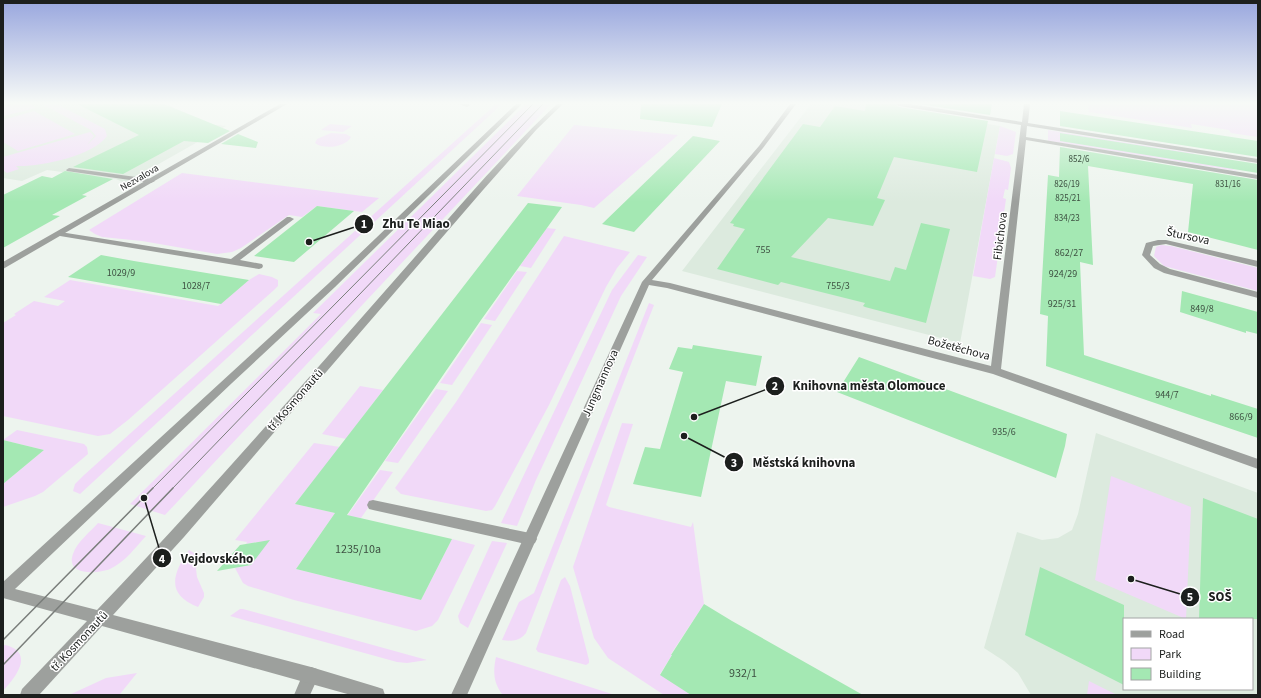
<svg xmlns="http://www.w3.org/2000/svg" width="1261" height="698" font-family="'Source Sans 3',sans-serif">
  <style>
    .built { fill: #dceade; fill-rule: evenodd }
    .green { fill: #f1d9f8 }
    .building { fill: #a4e8b3 }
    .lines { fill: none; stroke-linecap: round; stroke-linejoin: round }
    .service { fill: #9da09d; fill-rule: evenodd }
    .minor { fill: #9da09d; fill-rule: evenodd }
    .tertiary { fill: #9da09d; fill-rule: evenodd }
    .tram-far1 { stroke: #7a7e7b; stroke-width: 1 }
    .tram { stroke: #7a7e7b; stroke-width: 1.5 }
    .labels { text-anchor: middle; stroke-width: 3; stroke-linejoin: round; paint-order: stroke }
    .far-number-label { font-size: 9px; fill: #3e5142 }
    .far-street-label { font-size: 10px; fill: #1c1f1d; stroke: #fff }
    .number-label { font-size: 10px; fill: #3e5142 }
    .street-label { font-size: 12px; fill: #1c1f1d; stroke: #fff }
    .near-number-label { font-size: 12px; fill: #3e5142 }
    .leader { fill: none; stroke: #1c1f1d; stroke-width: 1.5 }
    .callout-dot { fill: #1c1f1d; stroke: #fff; stroke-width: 1.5 }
    .mark-label { font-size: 12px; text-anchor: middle; font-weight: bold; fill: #fff }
    .callout-label { font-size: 13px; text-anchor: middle; font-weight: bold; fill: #1c1f1d; stroke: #fff; stroke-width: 3; stroke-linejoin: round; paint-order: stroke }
  </style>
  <rect width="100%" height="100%" fill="#edf4ee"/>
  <path class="built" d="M3 104H168L174 107 173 108 187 122 226 126 125 183 116 179 47 170 22 181 3 178Z
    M811 104H862L1000 126 960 343 682 271Z
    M1096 433 1258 493V695H1031L1018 673 1004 661 984 648 1017 532 1042 540 1058 538 1072 530 1078 514ZM1124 619H1252V689H1124Z"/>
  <path class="green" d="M16 104H30L36 108 3 116V107Z
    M42 104H57L105 129 107 136C93 156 40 167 16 166L19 169 7 173 3 170V157L90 132 94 136 87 145 96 136 91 130Z
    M496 104H502L80 494 73 491 75 484 83 476Z
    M526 104H551L165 515 130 504 321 314 313 313Z
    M1080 104H1258V137L1231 133 1229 130 1191 124 1192 128 1089 112 1088 105Z
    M34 111 75 134 18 151 3 142V120Z
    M330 124 352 126 343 132 321 130Z
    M574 125 678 135 594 208 581 205 517 196Z
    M1000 126 1016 132 1013 154 1007 156 995 154Z
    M1048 130 1192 153 1237 171 1048 141Z
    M331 133 346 134 351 137C346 147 324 150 315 143L317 139Z
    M994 158 1009 162 1011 168 1008 190 1005 189 1003 198 1006 199 995 277 990 279 973 276Z
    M182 173 379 198 362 212 317 206 302 217 289 215 241 248 232 252 217 254 142 241 102 237 95 234 89 230Z
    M547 228 556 229 531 268 520 266Z
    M564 236 630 252 617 268 606 287 549 405 495 506 492 510 486 511 401 494 395 488 456 402Z
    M1161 245 1171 246 1258 268V291L1164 266 1154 256 1156 247Z
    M638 255 647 257 621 296 536 480 517 526 501 523 612 290Z
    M517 271 527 272 495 321 484 319Z
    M259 274 272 277 278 280V286L274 290 128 420 110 434 98 436 3 416V323L16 315 14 314 34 301 58 306 65 301 44 297 70 280 218 306 249 280Z
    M649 303 654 305 526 633C519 642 512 641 502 640L519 602 534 593Z
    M481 323 492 325 452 385 440 383Z
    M360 386 383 390 346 439 322 434Z
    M436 389 448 391 398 463 385 461Z
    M622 423 633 424 606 505 609 507 691 527 693 522 704 604 671 654 672 655 660 674 690 694 694 695H664L608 658 594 638 573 567Z
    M17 430 84 444 87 447 88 454 43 492 35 496 3 507V484L44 450 3 440Z
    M314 443 340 447 295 504 335 513 296 569 421 600 452 539 475 545 438 620 432 626 416 631 294 600 248 586 243 583 235 568 251 565 261 551 256 542 246 544 247 542 235 540Z
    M380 470 393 472 361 518 347 516Z
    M1111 476 1191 507 1186 619 1095 580Z
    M98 523 146 536C135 548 125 562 110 569 97 574 65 576 73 554 77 542 90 532 98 523Z
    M492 541 507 543 468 628 460 623 458 616Z
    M189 550 199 556 196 569 197 577 204 593V597L198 607C165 594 173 573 189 550Z
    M565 577 570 586 589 660V663L586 665 538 652 536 649 561 580Z
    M240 609H243L427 660 407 663 397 662 230 616Z
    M3 645C8 645 11 647 15 649 31 660 11 682 3 691Z
    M496 657 615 695H503C493 683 493 671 496 657Z
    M137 673 120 694 69 695 106 678Z
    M1089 681 1117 695H1087Z"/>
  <path class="building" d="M77 104H164L230 131 208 143 184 141 123 174 73 167 139 135Z
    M641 104H722L712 127 640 119Z
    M866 104H895L899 107 988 121 977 172 894 157 877 198 885 200 873 226 828 218 791 257 890 281 895 267 906 270 921 223 950 229 926 323 865 307 863 306 865 303 781 282 778 285 717 269 745 229 733 226 734 224 730 223 803 124 820 127 835 106 865 111Z
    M919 104H992L990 115Z
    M1060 111 1258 141V157L1060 126Z
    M1060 133 1258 164V173L1060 141Z
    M238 134 258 142 256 148 221 144Z
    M693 136 720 141 634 232 602 224Z
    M1060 147 1258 180V250L1188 232 1193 184 1088 166 1093 265 1080 262 1084 355 1211 396V394L1258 409V438L1046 366 1048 316 1040 314 1048 175 1059 177Z
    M65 171 113 179 82 195 87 196 52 215 60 216 3 248V195L42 176 52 178Z
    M528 203 562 207 481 320 347 515 452 539 421 600 296 569 335 513 295 504Z
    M317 206 354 211 294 262 254 256Z
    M101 255 134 261 249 280 221 304 68 277Z
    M1182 291 1258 312V334L1246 331V333L1180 312Z
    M693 345 762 356 756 386 726 381 701 497 633 484 645 447 660 449 683 372 669 369 678 347 692 349Z
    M859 357 1067 434 1065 446 1056 478 837 392Z
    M3 440 44 450 3 484Z
    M1203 498 1258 519V619H1199Z
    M270 540 251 565 217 571 240 545Z
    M1040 567 1124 605V685L1025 635Z
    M704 604 732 621 863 695H691L660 675 672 655H671Z"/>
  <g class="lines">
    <path class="service" d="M459 104H469L470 105 467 107Z
      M69 168 151 179 155 181 151 183 67 171 66 170Z
      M287 217H290L294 219 240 260 262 264 263 266 262 268 259 269 60 236 56 234 60 232 231 259Z
      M373 500 530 533 535 535 537 539 535 543 530 545 373 510 369 509 367 505 369 501Z
      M311 667 317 669 319 675 310 695H294L305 669Z"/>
    <path class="minor" d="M280 104H287L3 269V262Z
      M790 104H796L763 148 652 280 670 283 991 366 1021 125 899 106 896 104H910L1022 122 1024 104H1030L1028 123 1258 159V163L1027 126 1026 137 1258 175V179L1026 140 1001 369 1258 459V469L993 374 667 288 649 285 467 695H451L642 282 759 146Z
      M1158 240H1166L1258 261V267L1166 244 1153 246 1150 255 1160 264 1170 269 1258 292V298L1164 273 1154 268 1142 255 1146 243Z"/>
    <path class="tertiary" d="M516 104H522L335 287 232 383 15 589 97 610C196 507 290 399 385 291 441 228 495 162 557 104H563L537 129 483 190 184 537 113 615 311 667 377 687 383 689 385 695H351L102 626 39 695H20L22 689 87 621 3 598V582L329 283Z"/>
    <path class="tram-far1" d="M152 489 533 104
      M172 489 543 104"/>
    <path class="tram" d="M3 640 153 488
      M3 665 173 488"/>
  </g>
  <linearGradient id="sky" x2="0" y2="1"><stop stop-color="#99a7de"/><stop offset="0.51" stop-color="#f7faf7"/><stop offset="1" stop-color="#f7faf7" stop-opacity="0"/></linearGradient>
  <rect width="1261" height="202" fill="url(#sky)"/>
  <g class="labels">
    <g class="far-number-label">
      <text x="1079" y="162">852/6</text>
      <text x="1067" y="187">826/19</text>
      <text x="1228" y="187">831/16</text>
      <text x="1068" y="201">825/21</text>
      <text x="1067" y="221">834/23</text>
    </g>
    <g class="far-street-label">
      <text transform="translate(139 177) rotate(-30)" y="4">Nezvalova</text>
    </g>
    <g class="number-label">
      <text x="763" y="253">755</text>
      <text x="1069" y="256">862/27</text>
      <text x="121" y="276">1029/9</text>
      <text x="1063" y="277">924/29</text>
      <text x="196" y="289">1028/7</text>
      <text x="838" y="289">755/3</text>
      <text x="1062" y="307">925/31</text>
      <text x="1202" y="312">849/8</text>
      <text x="1167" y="398">944/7</text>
      <text x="1241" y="420">866/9</text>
      <text x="1004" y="435">935/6</text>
    </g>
    <g class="street-label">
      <text transform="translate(1000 236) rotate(-83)" y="4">Fibichova</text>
      <text transform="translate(1188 236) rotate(12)" y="4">Štursova</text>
      <text transform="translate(959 348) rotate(15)" y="4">Božetěchova</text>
      <text transform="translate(600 383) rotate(-66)" y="4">Jungmannova</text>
      <text transform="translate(295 400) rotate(-49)" y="4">tř. Kosmonautů</text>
      <text transform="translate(79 641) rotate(-47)" y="4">tř. Kosmonautů</text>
    </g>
    <g class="near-number-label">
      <text x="358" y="553">1235/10a</text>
      <text x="743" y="677">932/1</text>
    </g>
  </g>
  <path class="leader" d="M309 242L364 224M694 417L775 386M684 436L734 462M144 498L162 558M1131 579L1190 597"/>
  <g class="callout-dot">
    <circle cx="309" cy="242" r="4"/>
    <circle cx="694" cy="417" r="4"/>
    <circle cx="684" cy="436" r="4"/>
    <circle cx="144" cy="498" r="4"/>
    <circle cx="1131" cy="579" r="4"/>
    <circle cx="364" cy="224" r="10"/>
    <circle cx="775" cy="386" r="10"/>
    <circle cx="734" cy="462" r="10"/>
    <circle cx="162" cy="558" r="10"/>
    <circle cx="1190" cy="597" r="10"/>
  </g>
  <g class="mark-label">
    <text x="364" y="228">1</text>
    <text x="775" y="390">2</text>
    <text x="734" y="467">3</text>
    <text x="162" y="563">4</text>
    <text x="1190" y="601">5</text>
  </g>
  <g class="callout-label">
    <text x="416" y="228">Zhu Te Miao</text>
    <text x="869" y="390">Knihovna města Olomouce</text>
    <text x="804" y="467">Městská knihovna</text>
    <text x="217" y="563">Vejdovského</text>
    <text x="1220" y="601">SOŠ</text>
  </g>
  <rect width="1261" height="698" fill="none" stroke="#1c1f1d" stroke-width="8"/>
  <rect x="1123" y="618" width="130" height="72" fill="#ffffff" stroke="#a4a5a5"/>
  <rect x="1131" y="631" width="20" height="6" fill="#9da09d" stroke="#a4a5a5"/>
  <text x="1159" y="638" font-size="12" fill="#1c1f1d">Road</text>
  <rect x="1131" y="648" width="20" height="12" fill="#f1d9f8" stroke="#a4a5a5"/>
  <text x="1159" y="658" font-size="12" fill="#1c1f1d">Park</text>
  <rect x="1131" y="668" width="20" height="12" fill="#a4e8b3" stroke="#a4a5a5"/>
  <text x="1159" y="678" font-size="12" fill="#1c1f1d">Building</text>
</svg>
